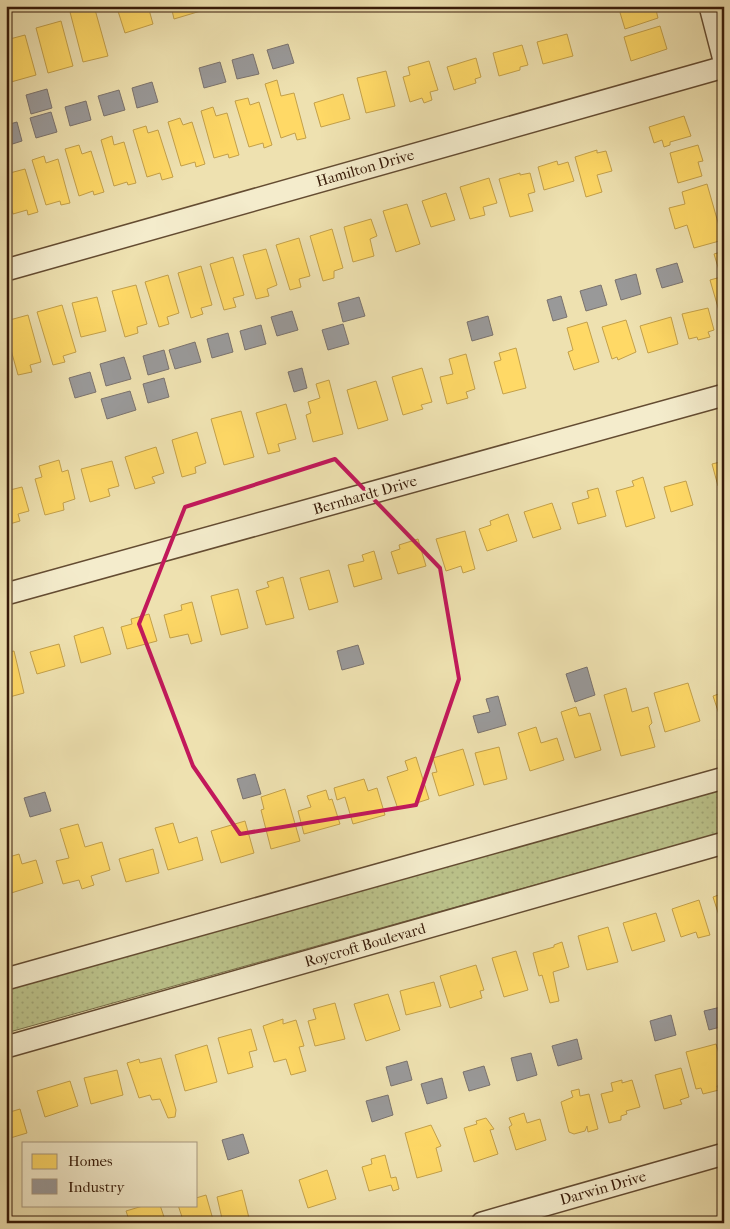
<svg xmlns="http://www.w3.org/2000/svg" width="730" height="1229" font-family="'IM FELL French Canon',serif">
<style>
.grass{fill:url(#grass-dots);stroke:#786e49}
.homes{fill:#ffd966;stroke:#c3a04a}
.industry{fill:#999;stroke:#7b736e}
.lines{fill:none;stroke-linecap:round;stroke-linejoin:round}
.street-casing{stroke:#644c32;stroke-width:24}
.street{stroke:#f4eccc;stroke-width:21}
.marked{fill:none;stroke:#c2185b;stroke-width:4;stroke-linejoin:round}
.labels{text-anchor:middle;stroke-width:5;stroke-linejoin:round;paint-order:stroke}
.street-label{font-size:15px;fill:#361a08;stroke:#f4eccc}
</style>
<defs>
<pattern id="grass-dots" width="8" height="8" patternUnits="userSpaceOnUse" patternTransform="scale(1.25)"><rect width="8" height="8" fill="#bbc28a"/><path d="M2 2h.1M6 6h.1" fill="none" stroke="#a1a676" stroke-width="1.8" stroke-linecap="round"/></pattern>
</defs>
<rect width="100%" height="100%" fill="#eee1b0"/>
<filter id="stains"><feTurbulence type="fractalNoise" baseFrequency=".004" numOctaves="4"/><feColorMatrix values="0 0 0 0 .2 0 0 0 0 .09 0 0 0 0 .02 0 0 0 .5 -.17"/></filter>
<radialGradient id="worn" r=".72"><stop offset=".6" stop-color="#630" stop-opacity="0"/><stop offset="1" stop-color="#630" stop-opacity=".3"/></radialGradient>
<!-- grass -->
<path class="grass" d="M724,786V832L6,1033V990Z"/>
<!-- homes -->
<path class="homes" d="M94,6L108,56L83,62L70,12Z
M123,6H148L153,24L125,33L117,8Z
M171,6H203L204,10L174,19Z
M618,6H655L658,18L625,29Z
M61,21L73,66L48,73L36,28Z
M660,26L667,49L631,61L624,37Z
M567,34L573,56L543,64L537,42Z
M25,35L36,75L11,82L6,66V40Z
M522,45L528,65L520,67V70L499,76L493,53Z
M476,58L481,77L475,79L476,83L454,90L447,67Z
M429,61L438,90L430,92L432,100L424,103L422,98L410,102L403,77L410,75L408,67Z
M386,71L395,106L366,113L357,78Z
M277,80L281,96L294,93L306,138L297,140L295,133L281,138L265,84Z
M343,94L350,119L321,127L314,103Z
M248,98L250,105L259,102L272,145L264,148L263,143L249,147L235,101Z
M213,107L216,116L227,113L239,155L229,158L228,154L214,158L201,111Z
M684,116L691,136L670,142V145L664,147L662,140L654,143L649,127Z
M180,118L183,125L192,122L205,164L196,167L195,162L181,166L168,122Z
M146,126L148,133L158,130L173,177L162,180L160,173L147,177L133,130Z
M112,136L114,145L124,142L136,183L128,185L127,182L114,186L101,140Z
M79,145L82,154L91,151L104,192L94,195L93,191L79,196L65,149Z
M698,145L703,161L698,162L702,176L678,183L670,153Z
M597,150V153L606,151L612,171L597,175L602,192L586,197L575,157Z
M44,156L46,163L58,159L70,203L61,205L60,201L46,205L32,160Z
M557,161L558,165L568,162L574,181L544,190L538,167Z
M25,169L38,212L28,215L27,210L13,214L6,189V174Z
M520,173V175L530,173L535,192L528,194L533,211L510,217L499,179Z
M489,178L497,203L483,207L485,215L470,219L460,187Z
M707,184L723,240L694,248L687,225L675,229L669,208L685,204L682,192Z
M446,193L455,220L431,227L422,201Z
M407,204L420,244L396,252L383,211Z
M371,219L377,236L370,239L374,256L353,262L344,227Z
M332,229L343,268L334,271V278L323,281L310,236Z
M299,238L310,276L299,279L301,287L290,290L276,245Z
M266,249L277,285L267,289L269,296L256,299L243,255Z
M724,251V328L710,280L721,277L714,254Z
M233,257L244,295L233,298L236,307L224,310L210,264Z
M201,266L212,305L201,308L203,314L191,318L178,273Z
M168,275L179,313L167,317L169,324L159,327L145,282Z
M136,285L147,324L137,327L138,333L125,337L112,291Z
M97,297L106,331L81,337L72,303Z
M62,305L76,352L63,356L65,362L53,365L37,312Z
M708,308L714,330L708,332L710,337L698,340L697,337L689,339L682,314Z
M28,315L41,362L30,365L32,372L18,375L6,332V321Z
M671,317L678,344L648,353L640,326Z
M626,320L636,352L618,360L617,357L612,359L602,327Z
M587,322L599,362L574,370L568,352L573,350L567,328Z
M516,348L526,388L503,394L494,362L501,360L499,353Z
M466,354L475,389L466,392L468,398L447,404L440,377L453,374L449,359Z
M422,368L432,402L421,405L423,409L403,415L392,377Z
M329,380L343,434L313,442L306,415L311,413L308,402L320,398L316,384Z
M376,381L388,420L358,429L347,390Z
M286,404L296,439L278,444L280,451L268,454L256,413Z
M241,411L254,457L224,465L211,419Z
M197,432L206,463L195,467L196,473L182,477L172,440Z
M156,447L164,473L152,477L155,483L135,489L125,457Z
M59,460L62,472L68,470L75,499L63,503L64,510L45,515L35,479L42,477L39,466Z
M112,461L119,486L108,489L110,496L90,502L81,469Z
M724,461V484L718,486L712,464Z
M643,477L655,518L626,527L616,491L634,486L632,481Z
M686,481L693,505L671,512L664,487Z
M22,487L29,511L18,514L20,521L6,525V491Z
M598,488L606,516L578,524L572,503L589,498L587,491Z
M552,503L561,529L533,538L524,512Z
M508,514L517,541L487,551L479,529L491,525L490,521Z
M465,531L475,569L463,573L461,566L446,571L436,539Z
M418,539L426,566L398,574L391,552L400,549L399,545Z
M374,551L382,579L354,587L348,565L364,561L362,555Z
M329,570L338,602L309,610L300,578Z
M283,577L294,618L266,625L256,591L269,587L267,582Z
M238,589L248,628L221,635L211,596Z
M192,602L202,641L191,644L188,634L170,638L164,615L182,610L181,605Z
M149,614L157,641L127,649L121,627L132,624L131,619Z
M103,627L111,654L81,663L74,636Z
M59,644L65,666L37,674L30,652Z
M14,651L24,693L6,698V653Z
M688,683L700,721L665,732L654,693Z
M626,688L632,712L648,707L652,723L649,726L655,747L621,756L604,695Z
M724,692V719L721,720L713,696Z
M576,707L579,716L590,713L601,750L575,758L561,712Z
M536,727L541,743L557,738L564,760L530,771L518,733Z
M499,747L507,779L484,785L475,753Z
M463,749L474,785L439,796L432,773L437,772L433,758Z
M416,757L429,799L398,809L387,777L408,770L405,761Z
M364,779L368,791L377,788L385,815L353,824L345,797L337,800L334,788Z
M285,789L300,841L271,849L261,810L264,809L261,797Z
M326,790L329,800L332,799L340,824L304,834L298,811L311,807L307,796Z
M245,821L254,853L221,863L211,831Z
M173,823L179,843L197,837L203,860L168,870L155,828Z
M78,824L85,847L102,842L110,870L91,876L94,885L82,889L79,880L63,884L56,861L69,858L60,829Z
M153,849L159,873L126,882L119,859Z
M19,854L22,864L36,860L43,883L8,894L10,899L6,901V858Z
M724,893V925H722L713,897Z
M699,900L710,935L698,938L696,932L681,937L672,909Z
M656,913L665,941L632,951L623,923Z
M608,927L618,962L587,970L578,936Z
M562,942L569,967L553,972L559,1001L550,1003L542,975L539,976L533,953L554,947V945Z
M516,951L528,990L504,997L492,958Z
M476,965L484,990L480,991L482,998L450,1008L440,976Z
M434,982L441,1006L406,1015L400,991Z
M388,994L400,1030L366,1041L354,1004Z
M335,1003L345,1039L315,1046L308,1021L316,1019L313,1009Z
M283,1019V1024L296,1020L304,1046L299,1047L306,1071L291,1075L286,1059L274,1062L263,1026Z
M251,1029L257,1050L249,1052L253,1067L228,1074L218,1038Z
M716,1044L721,1060L724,1059V1084L717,1086L719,1090L703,1094L701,1088L696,1089L686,1052Z
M207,1045L217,1082L185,1091L175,1055Z
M161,1058L176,1110L175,1117L168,1118L160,1099L152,1100L150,1095L139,1098L127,1063L139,1059L140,1063Z
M681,1068L689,1097L680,1100L682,1104L664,1109L655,1075Z
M117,1070L123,1095L91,1104L84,1078Z
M622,1080V1083L632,1080L640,1107L626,1111L627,1114L621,1116V1120L609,1123L601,1094L613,1091L611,1083Z
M70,1081L78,1106L45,1117L37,1091Z
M579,1089L580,1096L589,1094L598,1129L588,1132L587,1126L585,1131L574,1134L569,1132L561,1102L573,1097L571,1091Z
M9,1109L10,1112L20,1109L27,1133L7,1139L6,1144V1110Z
M524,1113L527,1123L540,1119L546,1140L516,1150L509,1127L512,1125L509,1118Z
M486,1118L494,1129L490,1130L498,1154L474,1162L464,1128L477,1124L476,1121Z
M431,1125L441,1146L436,1148L442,1171L417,1178L405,1133Z
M385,1155L391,1178L396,1177L399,1189L393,1191L391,1185L369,1191L362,1167L372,1164L371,1159Z
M327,1170L336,1199L308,1208L299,1180Z
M242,1190L249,1218L241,1220L242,1223H223L217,1197Z
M206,1195L214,1223H184L178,1205H196V1198Z
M146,1205H160L166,1223H130L126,1211Z"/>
<!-- industry -->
<path class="industry" d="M288,44L294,63L273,69L267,50Z
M253,54L259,74L237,79L232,60Z
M220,62L226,82L204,88L199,68Z
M152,82L158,102L137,108L132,88Z
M47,89L52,108L31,114L26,95Z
M119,90L125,110L104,116L98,96Z
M86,101L91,120L70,126L65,107Z
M51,112L57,132L36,138L30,118Z
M17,122L22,141L6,146V125Z
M677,263L683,282L662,288L656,269Z
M636,274L641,294L621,300L615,280Z
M601,285L607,305L586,311L580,291Z
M561,296L567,317L553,321L547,300Z
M359,297L365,316L343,322L338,303Z
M292,311L298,330L277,336L271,317Z
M488,316L493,335L472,341L467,322Z
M343,324L349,344L328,350L322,330Z
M261,325L266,344L245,350L240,331Z
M228,333L233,352L212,358L207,339Z
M195,342L201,362L175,369L169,350Z
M164,350L169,369L148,375L143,356Z
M124,357L131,379L106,386L100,364Z
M302,368L307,388L294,392L288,372Z
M90,372L96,392L75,398L69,378Z
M164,378L169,397L148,403L143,384Z
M130,391L136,410L107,419L101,399Z
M358,645L364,664L342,670L337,651Z
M587,667L595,695L575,702L566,674Z
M498,696L506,725L478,733L473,716L490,712L486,699Z
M255,774L261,794L243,799L237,779Z
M45,792L51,811L30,817L24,798Z
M721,1007L724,1026L709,1030L704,1011Z
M671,1015L676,1035L655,1041L650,1021Z
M577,1039L582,1059L558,1066L552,1046Z
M531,1053L537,1075L517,1081L511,1058Z
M407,1061L412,1080L391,1086L386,1067Z
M484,1066L490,1085L469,1091L463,1072Z
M442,1078L447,1098L427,1104L421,1084Z
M388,1095L393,1115L372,1122L366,1101Z
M243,1134L249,1153L228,1160L222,1140Z"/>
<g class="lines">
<defs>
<path id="street" d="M710,6L724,60
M6,270L724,67
M6,594L724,395
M6,979L724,778
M6,1047L724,843
M482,1223L724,1154"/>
</defs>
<!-- street casing -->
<use href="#street" class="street-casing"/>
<!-- street -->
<use href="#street" class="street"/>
</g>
<!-- marked area -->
<path class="marked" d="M335,459L440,568L459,679L416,805L240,834L193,766L139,624L185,507Z"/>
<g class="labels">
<!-- street labels -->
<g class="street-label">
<text transform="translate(365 168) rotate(-16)" y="5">Hamilton Drive</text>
<text transform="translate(365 495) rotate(-16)" y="5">Bernhardt Drive</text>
<text transform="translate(365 945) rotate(-16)" y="5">Roycroft Boulevard</text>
<text transform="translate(603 1188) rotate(-16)" y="5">Darwin Drive</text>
</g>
</g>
<!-- margin -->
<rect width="730" height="1229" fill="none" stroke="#eee1b0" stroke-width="25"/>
<rect x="8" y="8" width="715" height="1214" fill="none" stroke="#361a08" stroke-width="2.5"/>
<rect x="12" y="12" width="705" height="1204" fill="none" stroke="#361a08"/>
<!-- legend -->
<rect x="22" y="1142" width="175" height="65" fill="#f4eccc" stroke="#a8987e"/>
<rect x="32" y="1154" width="25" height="15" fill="#ffd966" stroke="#a8987e"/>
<text x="68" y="1166" font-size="15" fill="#361a08">Homes</text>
<rect x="32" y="1179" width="25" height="15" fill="#999999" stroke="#a8987e"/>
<text x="68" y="1192" font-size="15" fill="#361a08">Industry</text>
<rect width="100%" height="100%" filter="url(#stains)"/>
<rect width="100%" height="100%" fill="url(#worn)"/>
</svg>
